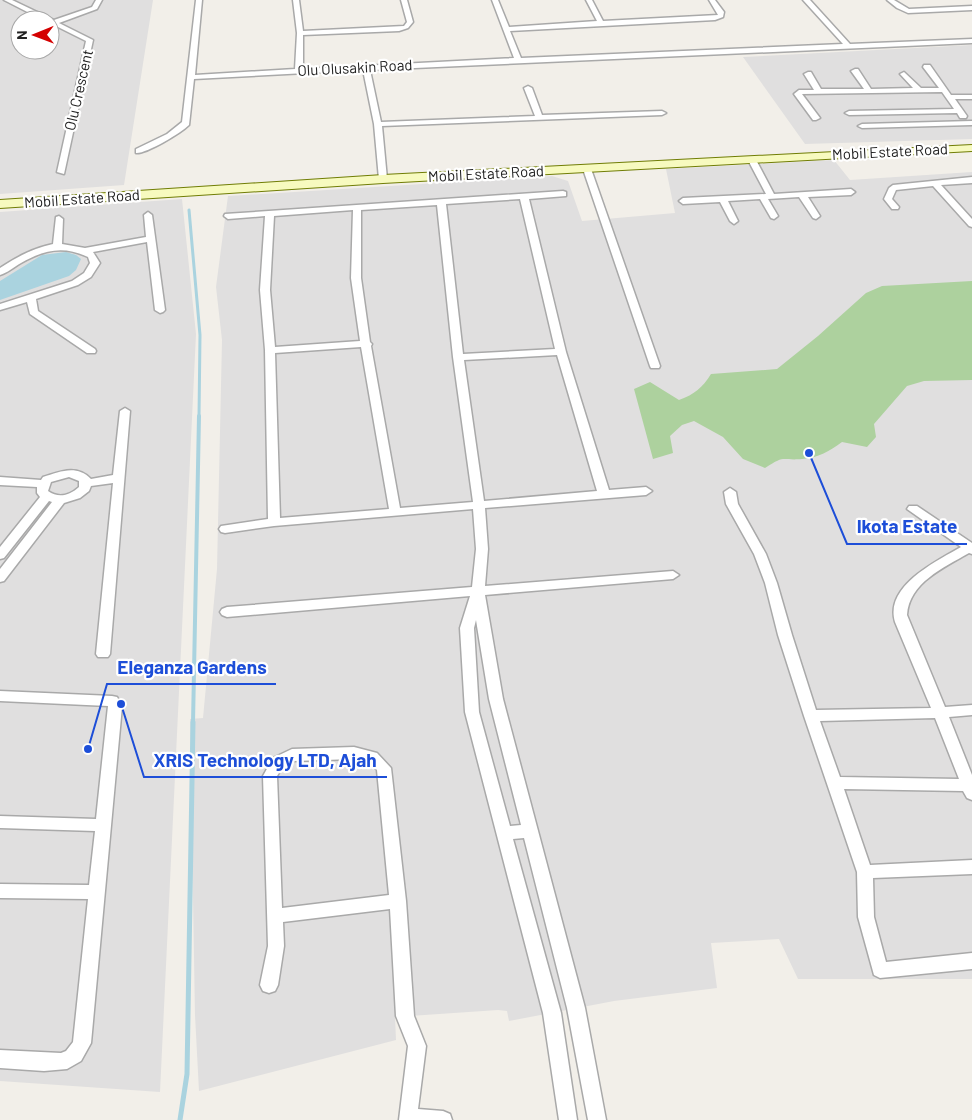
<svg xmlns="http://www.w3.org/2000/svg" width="972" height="1120" font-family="Barlow,sans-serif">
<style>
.residential{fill:#e0dfdf;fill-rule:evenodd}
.forest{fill:#add19e}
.water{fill:#aad3df}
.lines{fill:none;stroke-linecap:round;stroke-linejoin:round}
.stream-far2{stroke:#aad3df;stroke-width:3}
.stream-far1{stroke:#aad3df;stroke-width:4}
.stream{stroke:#aad3df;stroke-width:5}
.street-casing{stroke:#a9a9a9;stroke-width:3}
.secondary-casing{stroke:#707d05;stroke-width:2}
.street{fill:#fff;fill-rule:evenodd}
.secondary{fill:#f7fabf;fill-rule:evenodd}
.labels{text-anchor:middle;stroke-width:4.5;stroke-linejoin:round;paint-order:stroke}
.far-street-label{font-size:15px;fill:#222;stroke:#fff}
.leader{fill:none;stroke:#1d4ed8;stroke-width:2}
.callout-dot{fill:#1d4ed8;stroke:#fff;stroke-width:2}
.callout-label{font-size:19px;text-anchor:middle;font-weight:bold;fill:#1d4ed8;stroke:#fff;stroke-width:4.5;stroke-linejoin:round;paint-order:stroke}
</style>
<rect width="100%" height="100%" fill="#f2efe9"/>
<!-- residential -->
<path class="residential" d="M0,0H153L124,185L0,194ZM20,20H50V50H20Z
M972,45V139L805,144L743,57Z
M834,160L850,180L972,172V979H798L779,939L711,943L717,988L614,1001L509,1021L507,1011L498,1010L395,1017L396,1040L199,1091L195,1015L190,719L203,718L217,569L222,340L216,287L228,196L552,176L568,181L582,221L675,213L666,169Z
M182,199L196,334L160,1092L0,1081V212Z"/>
<!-- forest -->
<path class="forest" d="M972,281V380L924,381L907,386L874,424L876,437L867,447L842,442C830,451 818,458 802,459C781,461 786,454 765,468L743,459L723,437L694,421L682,425L670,436L673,453L653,459L634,389L650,382L679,400C695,394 702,388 711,374L777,369L818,336L866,293L882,286Z"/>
<!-- water -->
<path class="water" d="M66,252L76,255L81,259L76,270L69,276L0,300V281L42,255Z"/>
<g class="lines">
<!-- stream-far2 -->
<path class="stream-far2" d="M189,210L200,335L199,417"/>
<!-- stream-far1 -->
<path class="stream-far1" d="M193,723L199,416"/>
<!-- stream -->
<path class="stream" d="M180,1120L187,1074L193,722"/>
<defs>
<path id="street" d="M4,0H12L54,20L92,7L96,0H102L97,9L59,23L93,40L64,174L57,172L86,41L50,23V20H43Z
M196,0H202L195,75L295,69L297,33L293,0H299L303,31L404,26L407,22L401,0H407L413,22L408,28L399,31L303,35V69L514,58L492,0H498L509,27L597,21L586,0H592L603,21L718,15L709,0H715L724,12L723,17L715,20L510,31L521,58L843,44L803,0H810L850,44L972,39V43L370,70L381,122L535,116L524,88L528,86L532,88L542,115L662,111L666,113L662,115L382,126L387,179L383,182L379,179L374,124L363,70L194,79L189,125C181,133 146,154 136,153V149L167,134L182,122Z
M887,0H894L909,9L972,6V10L908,13L897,8Z
M924,65H930L951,95H972V99H955L967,116L966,118H960L957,113L849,115L845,113L849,111L954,109L942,92L802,94L820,118L816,120H813L794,94L799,90H814L804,74L808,72H811L821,89H864L851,71L855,69H858L871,89L913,88L900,74L904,72L921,88H939L923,67Z
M972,121V125L862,128L858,126L862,124Z
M749,158H755L774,194L851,189L855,192L851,195L808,197L820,216L816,219L813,218L799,197L768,199L778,216L774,219L771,218L760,199L728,201L738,221L734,224L730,221L720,202L683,204L679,201L683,198L766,194L748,160Z
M584,167L591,169L660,366L659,368H651L650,366L583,169Z
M972,177V183L941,185L972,219V227L969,226L933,186L896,190L892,199L899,207L898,209H892L884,199L889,188L893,185Z
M563,191L566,192V196L529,199L566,352L609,490L646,487L652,491L646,495L485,508L488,549L485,586L673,571L679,575L673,579L485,595L503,699L585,1008L606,1120H588L567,1008L524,838L513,839L561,1013L577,1120H559L543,1013L465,712L460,628L470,596L227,617L222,615L220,612L222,609L227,607L472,587L476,549L473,509L274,526L225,533L221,532L219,529L221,526L268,519L265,350L260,290L265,216L228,219L224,216L225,214ZM520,199L555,349L463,354L446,204ZM437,205L453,357L473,502L400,508L371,346L372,344L370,342L361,278V210ZM353,210L351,278L360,341L275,347L270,290L274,216ZM361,347L389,509L280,518L275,353ZM557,355L597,491L484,501L464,360ZM476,620L489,699L521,825L510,826L479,712L474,628Z
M148,212L152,215L165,310L163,312L160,313L155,310L147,242L93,252L100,263L91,277L78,285L36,299L38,311L95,349L96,351L95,353H87L30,314L27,302L0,310V304L72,281L84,273L90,263L88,257C63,245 44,250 21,263C14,267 7,273 0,275V268C17,257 33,248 53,244L56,217L59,216L63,219L62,244L85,248L146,237L144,215Z
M125,408L130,411L110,654L108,657H98L96,654L113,483L91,486L89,491L80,498L64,503L4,581L0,582V569L52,502L49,501L4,558L0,559V547L40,497L37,493V487L0,485V477L41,480L43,477C60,472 76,464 91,479L113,475L120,411ZM69,477L79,481V487C70,495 59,499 48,491L51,482Z
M730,488L736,492L738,504L766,554L777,583L792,635L816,710L931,708L895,622C884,586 937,561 961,547L907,509L909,506H917L972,543V554L969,553C943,568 909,583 907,615L945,707L972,705V715L949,717L972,775V800L967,798L963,791L844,789L870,865L972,860V874L873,878L874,917L886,962L972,953V969L880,978L874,975L858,917L857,872L804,716L778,635L765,583L754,554L726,504L724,492ZM935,718L959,779L840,777L820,721Z
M0,691L112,696L117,697L122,706L91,1043L81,1061L67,1069L44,1071L0,1068V1050L61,1053L66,1051L73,1042L88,899L0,898V884L89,885L95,831L0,828V816L96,819L108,706L0,701Z
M354,747L377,753L391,768L406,901L414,1016L426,1046L418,1109L443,1111L450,1114L452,1120H399L408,1046L396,1016L390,909L283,922L284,946L278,985L275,991L269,993L263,991L260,985L268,946L263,776L273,758L292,749ZM354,759L368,762L377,770L389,895L282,908L277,776L283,766L294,761Z"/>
<path id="secondary" d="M972,145V151L383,183L0,208V200L383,175Z"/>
</defs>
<!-- street casing -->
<use href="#street" class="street-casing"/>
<!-- secondary casing -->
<use href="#secondary" class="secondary-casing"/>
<!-- street -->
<use href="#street" class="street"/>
<!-- secondary -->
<use href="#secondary" class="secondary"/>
</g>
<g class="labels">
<!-- far-street labels -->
<g class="far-street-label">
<text transform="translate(355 68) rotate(-3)" y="5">Olu Olusakin Road</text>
<text transform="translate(79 90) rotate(-77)" y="5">Olu Crescent</text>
<text transform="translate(890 152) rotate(-3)" y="5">Mobil Estate Road</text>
<text transform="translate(486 174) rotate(-3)" y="5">Mobil Estate Road</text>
<text transform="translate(82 199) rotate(-4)" y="5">Mobil Estate Road</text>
</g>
</g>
<!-- callouts -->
<path class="leader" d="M809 453L847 544H967M88 749L107 684H276M121 704L144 777H387"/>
<g class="callout-dot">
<circle cx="809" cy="453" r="5"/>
<circle cx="88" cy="749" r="5"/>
<circle cx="121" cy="704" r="5"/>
</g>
<g class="callout-label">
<text x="907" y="533">Ikota Estate</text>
<text x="192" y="674">Eleganza Gardens</text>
<text x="265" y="767">XRIS Technology LTD, Ajah</text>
</g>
<!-- north arrow -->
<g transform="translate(35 35) rotate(269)"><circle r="24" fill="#ffffff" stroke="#a7a7a7"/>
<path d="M0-4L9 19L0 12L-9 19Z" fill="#d40000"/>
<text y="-8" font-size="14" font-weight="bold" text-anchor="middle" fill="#222222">N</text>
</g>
</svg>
